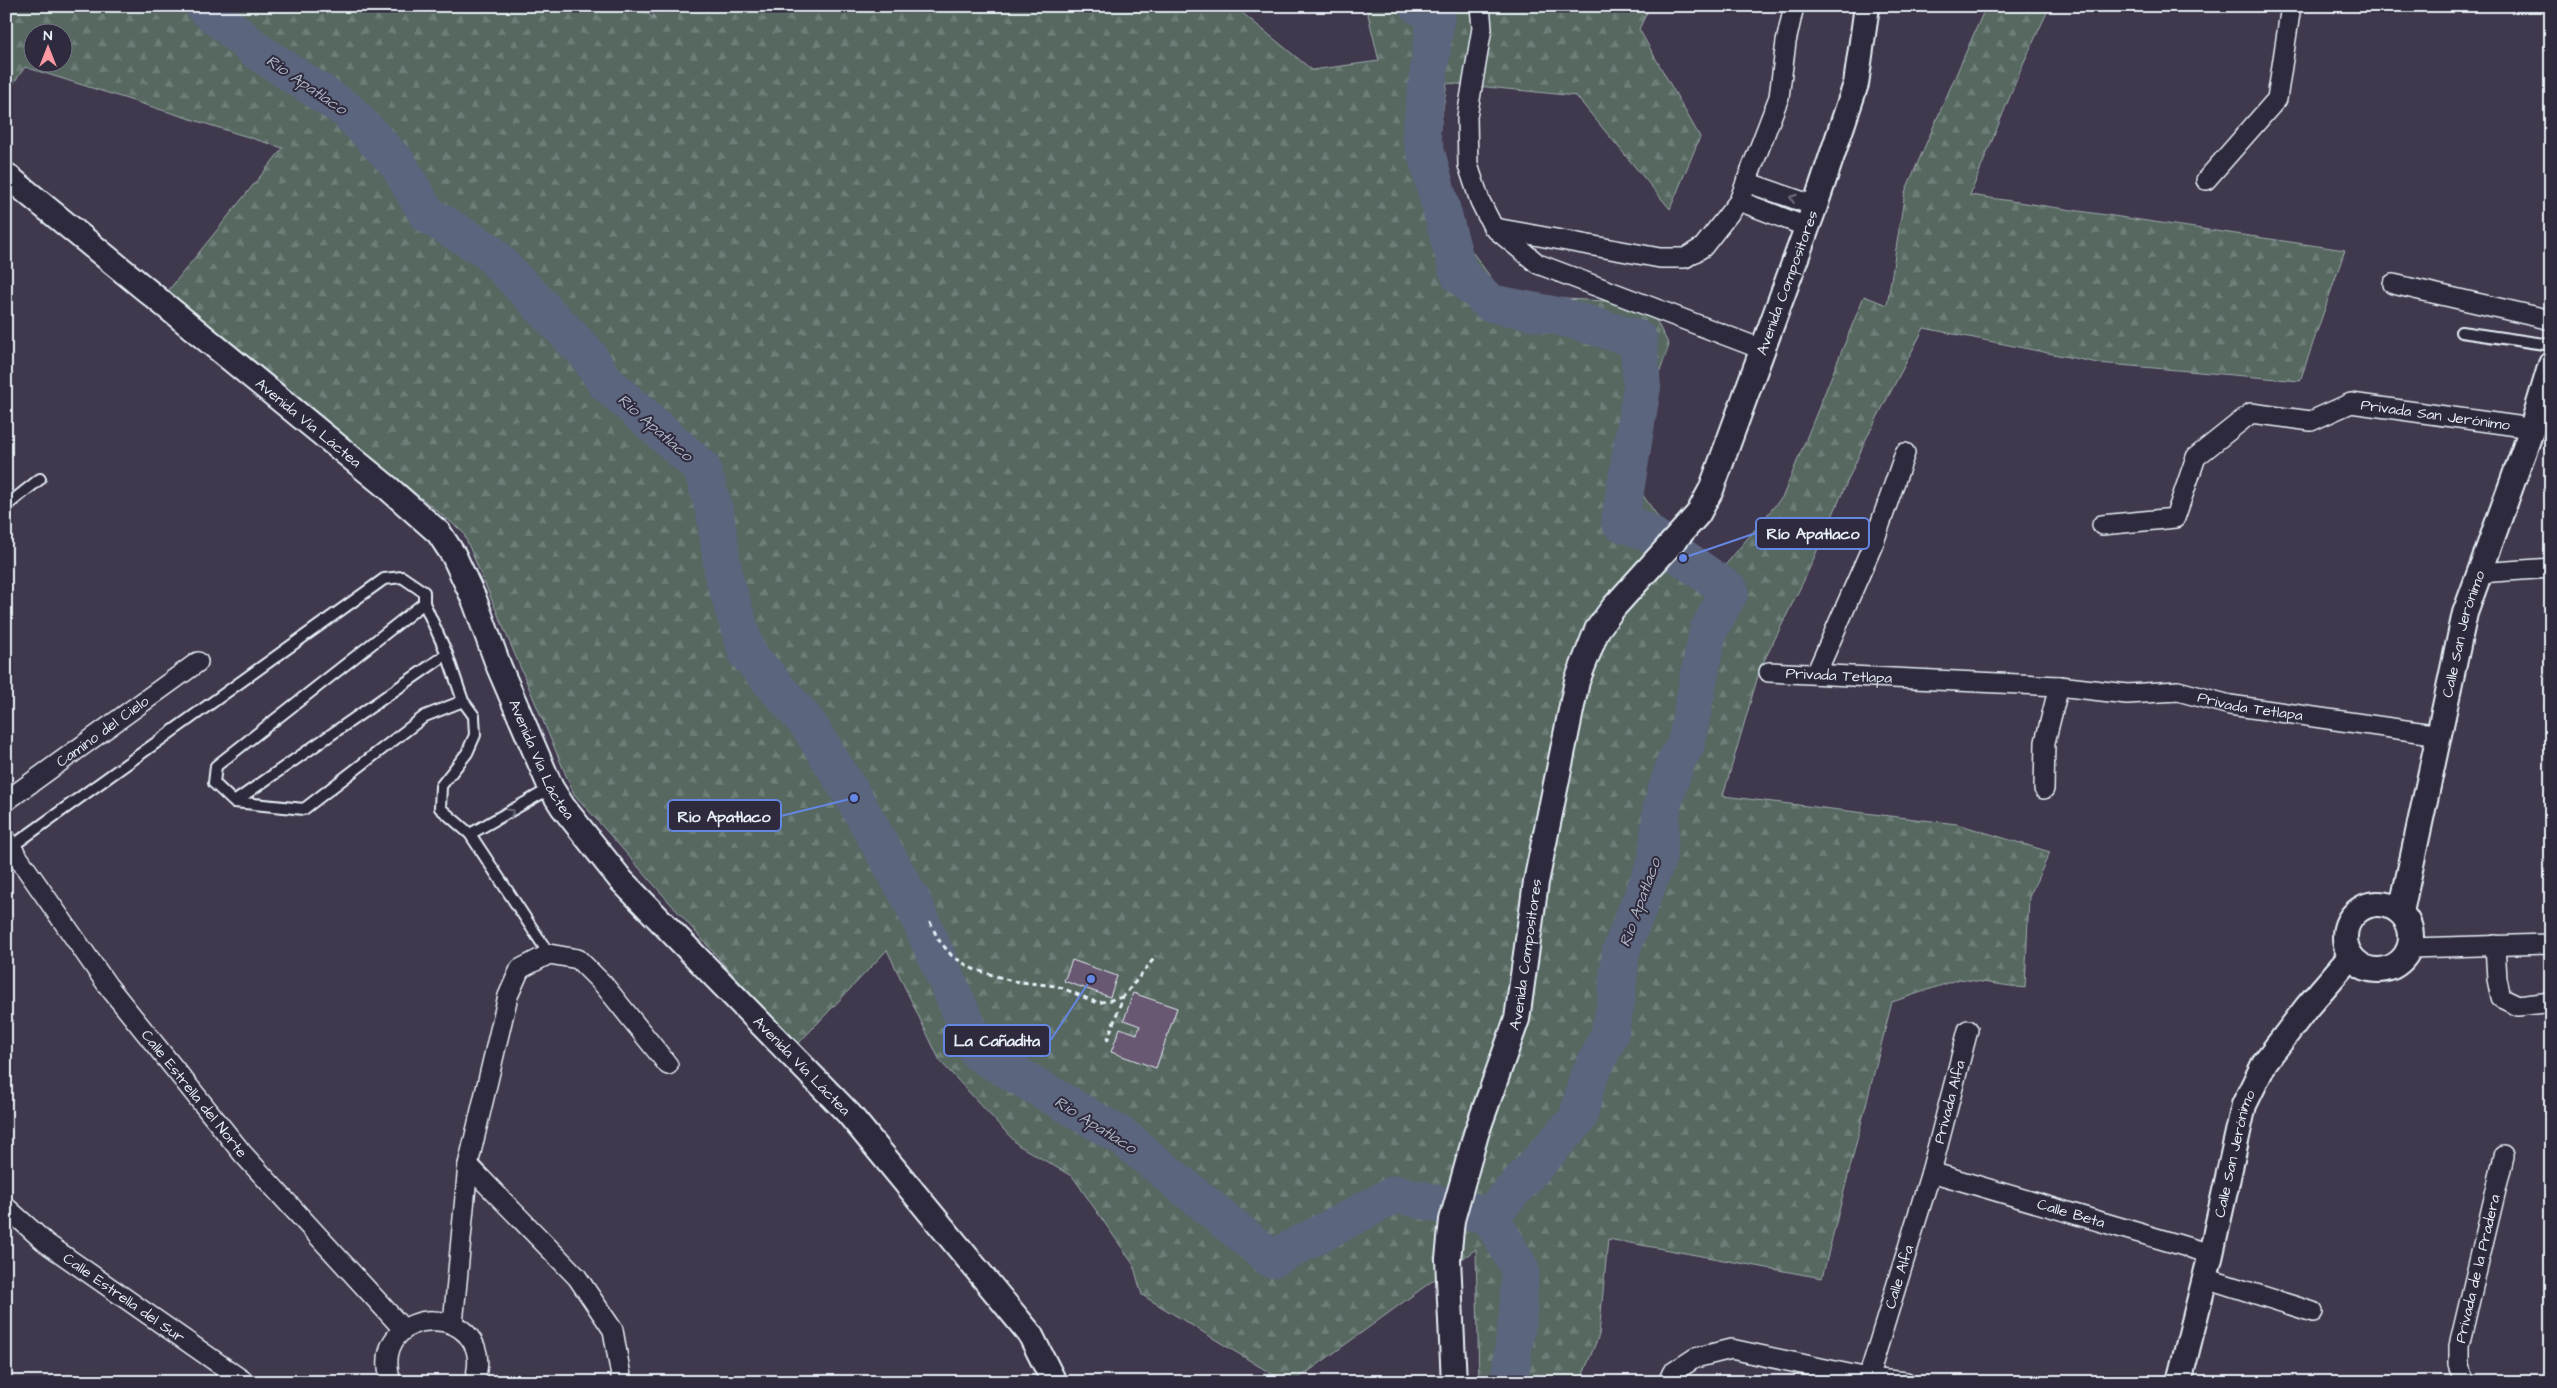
<svg xmlns="http://www.w3.org/2000/svg" width="2557" height="1388" font-family="'Architects Daughter',sans-serif">
<style>
.forest{fill:url(#forest-firs);stroke:#9facac;fill-rule:evenodd}
.lines{fill:none;stroke-linecap:round;stroke-linejoin:round}
.river{stroke:#5b657e;stroke-width:38}
.building{fill:#695872;stroke:#e8f1f8}
.service-casing{stroke:#e8f1f8;stroke-width:14}
.minor-casing{stroke:#e8f1f8;stroke-width:22}
.tertiary-casing{stroke:#e8f1f8;stroke-width:28}
.path{stroke:#e8f1f8;stroke-width:3;stroke-dasharray:5 4;stroke-linecap:butt}
.service{stroke:#2f2a3d;stroke-width:10}
.minor{stroke:#2f2a3d;stroke-width:19}
.tertiary{stroke:#2f2a3d;stroke-width:24}
.oneway{stroke:#70707e}
.labels{text-anchor:middle;stroke-width:4;stroke-linejoin:round;paint-order:stroke}
.street-label{font-size:15px;fill:#e8f1f8;stroke:#2f2a3d}
.water-label{font-size:16px;font-style:italic;fill:#b0b9c7;stroke:#2f2a3d}
.leader{fill:none;stroke:#6487e3;stroke-width:2}
.callout-dot{fill:#6487e3;stroke:#2f2a3d;stroke-width:2}
.callout{fill:#2f2a3d;stroke:#6487e3;stroke-width:2}
.callout-label{font-size:16px;text-anchor:middle;font-weight:bold;fill:#e8f1f8}
</style>
<defs>
<pattern id="forest-firs" width="22" height="20" patternUnits="userSpaceOnUse" patternTransform="scale(1.25)"><rect width="22" height="20" fill="#566860"/><path d="M5 1l3.5 6h-7zM16 11l3.5 6h-7z" fill="#6e7e78"/></pattern>
</defs>
<rect width="100%" height="100%" fill="#40384d"/>
<filter id="ink" filterUnits="userSpaceOnUse"><feTurbulence type="fractalNoise" baseFrequency=".02" numOctaves="2"/><feDisplacementMap in="SourceGraphic" scale="10" xChannelSelector="R" yChannelSelector="G"/><feConvolveMatrix kernelMatrix="1 2 1 2 8 2 1 2 1" color-interpolation-filters="sRGB"/></filter>
<g filter="url(#ink)">
<!-- forest -->
<path class="forest" d="M6,6H637L655,19L648,6H1234L1312,70L1379,61L1366,6H1650L1639,29L1700,137L1670,209L1576,96L1447,83L1430,193L1504,296L1647,303L1669,345L1626,471L1707,587L1783,496L1864,296L1887,305L1905,192L1986,6H2050L2023,64L1970,195L2345,250L2300,381L2098,363L1924,328L1866,439L1806,576L1760,669L1723,796L1957,824L2050,852L2029,897L2025,988L1960,979L1892,1002L1822,1278L1608,1239L1599,1335L1580,1382H1479L1476,1249L1294,1382H1285L1142,1295L1133,1264L1073,1177L1018,1145L940,1061L887,950L796,1046L574,794L463,532L168,291L283,148L25,67L6,94ZM32,32H62V62H32Z"/>
<g class="lines">
<!-- river -->
<path class="river" d="M204,6L257,51L347,110L398,164L427,214L488,251L588,355L605,382L702,468L715,513L724,577L747,653L808,724L854,798L912,901L979,1053L1123,1137L1272,1259L1396,1194L1490,1216L1520,1269L1518,1314L1509,1382
M1418,6L1436,14L1421,134L1459,274L1490,303L1562,317L1638,339L1642,387L1620,522L1645,531L1730,591L1708,631L1686,744L1676,761L1662,806L1657,860L1621,950L1616,1001L1609,1036L1587,1081L1578,1118L1490,1216"/>
</g>
<!-- building -->
<path class="building" d="M1072,960L1117,976L1110,997L1064,981Z
M1133,993L1177,1008L1156,1068L1111,1052L1120,1028L1137,1034L1140,1026L1124,1020Z"/>
<g class="lines">
<defs>
<path id="service" d="M2461,332L2551,345
M6,506L40,479
M424,603L216,766L214,783L234,802L304,809L425,716L463,701
M234,802L447,654
M470,834L551,788
M11,847L384,579L402,577L424,592V603L447,654L463,701L474,716L475,735L467,753L441,786L440,808L470,834L549,954"/>
<g id="minor">
<path d="M1480,6L1482,28L1467,117L1468,165L1480,201L1493,227L1538,264L1764,350"/>
<path d="M2206,180L2277,99L2291,6"/>
<path d="M1746,182L1815,206"/>
<path d="M1739,201L1807,227"/>
<path d="M1495,228L1660,258H1685L1703,247L1739,201L1779,97L1786,42L1794,6"/>
<path d="M2393,284L2551,320"/>
<path id="s1" d="M2102,525L2175,518L2196,457L2251,413L2311,421L2351,403L2517,426L2531,431"/>
<path d="M2479,573L2551,568"/>
<path id="s2" d="M1769,672L2059,686L2127,694L2178,691L2230,705L2440,735"/>
<path d="M1816,674L1874,542L1905,453"/>
<path d="M2044,789L2045,742L2059,686"/>
<path id="s3" d="M6,801L198,662"/>
<path id="s4" d="M6,840L108,986L243,1154L404,1330"/>
<path d="M2495,945L2497,979L2501,998L2518,1006L2551,1002"/>
<path d="M2410,948L2551,944"/>
<path d="M468,1165L577,1277L613,1330L622,1382"/>
<path id="s5" d="M1931,1172L2211,1254"/>
<path id="s6" d="M6,1207L46,1243L245,1382"/>
<path d="M2205,1278L2313,1312"/>
<path d="M453,1324L468,1165L508,996L520,969L549,954L578,959L604,985L668,1065"/>
<path d="M391,1382C366,1299 501,1302 474,1382"/>
<path d="M1668,1382L1672,1373L1695,1358L1731,1349L1868,1378L1906,1382"/>
<path id="s7" d="M1867,1382L1931,1172L1968,1030"/>
<path id="s8" d="M2463,1382L2459,1364V1346L2504,1156"/>
</g>
<g id="tertiary">
<path id="s9" d="M6,175L387,487L439,533L454,556L474,599L499,667L551,788L563,807L621,880L849,1114L1030,1334L1054,1382"/>
<circle cx="2378" cy="937" r="33"/>
<path id="s10" d="M2401,912L2465,613L2531,431L2551,364"/>
<path id="s11" d="M1454,1382L1448,1259L1452,1220L1476,1134L1517,1019L1536,882L1577,681L1597,630L1614,607L1698,514L1711,490L1815,206L1856,84L1867,6"/>
<path id="s12" d="M2179,1382L2211,1254L2244,1105L2265,1062L2307,1007L2351,956"/>
</g>
</defs>
<!-- service casing -->
<use href="#service" class="service-casing"/>
<!-- minor casing -->
<use href="#minor" class="minor-casing"/>
<!-- tertiary casing -->
<use href="#tertiary" class="tertiary-casing"/>
<!-- path -->
<path class="path" d="M930,922L938,939L952,956L973,969L1012,981L1057,986L1098,1003L1123,997
M1107,1041L1123,997L1156,956"/>
<!-- service -->
<use href="#service" class="service"/>
<!-- minor -->
<use href="#minor" class="minor"/>
<!-- tertiary -->
<use href="#tertiary" class="tertiary"/>
</g>
<!-- one-way arrows -->
<defs><path id="oneway-chevron" d="M-2-3.5L2.5 0L-2 3.5" fill="none" stroke-width="1.6" stroke-linecap="round" stroke-linejoin="round" transform="scale(1.25)"/></defs>
<g class="oneway">
<use href="#oneway-chevron" transform="translate(1793 198) rotate(-160)"/>
<use href="#oneway-chevron" transform="translate(511 812) rotate(-30)"/>
</g>
</g>
<g class="labels">
<!-- street labels -->
<g class="street-label">
<text dy="5" stroke="none"><textPath href="#s11" startOffset="1174">Avenida Compositores</textPath></text>
<text dy="5" stroke="none"><textPath href="#s1" startOffset="398">Privada San Jerónimo</textPath></text>
<text dy="5" stroke="none"><textPath href="#s9" startOffset="391">Avenida Vía Láctea</textPath></text>
<text dy="5" stroke="none"><textPath href="#s10" startOffset="285">Calle San Jerónimo</textPath></text>
<text dy="5" stroke="none"><textPath href="#s2" startOffset="70">Privada Tetlapa</textPath></text>
<text dy="5" stroke="none"><textPath href="#s2" startOffset="484">Privada Tetlapa</textPath></text>
<text dy="5" stroke="none"><textPath href="#s3" startOffset="119">Camino del Cielo</textPath></text>
<text dy="5" stroke="none"><textPath href="#s9" startOffset="811">Avenida Vía Láctea</textPath></text>
<text dy="5" stroke="none"><textPath href="#s11" startOffset="439">Avenida Compositores</textPath></text>
<text dy="5" stroke="none"><textPath href="#s9" startOffset="1216">Avenida Vía Láctea</textPath></text>
<text dy="5" stroke="none"><textPath href="#s4" startOffset="316">Calle Estrella del Norte</textPath></text>
<text dy="5" stroke="none"><textPath href="#s7" startOffset="292">Privada Alfa</textPath></text>
<text dy="5" stroke="none"><textPath href="#s12" startOffset="235">Calle San Jerónimo</textPath></text>
<text dy="5" stroke="none"><textPath href="#s5" startOffset="146">Calle Beta</textPath></text>
<text dy="5" stroke="none"><textPath href="#s8" startOffset="116">Privada de la Pradera</textPath></text>
<text dy="5" stroke="none"><textPath href="#s7" startOffset="110">Calle Alfa</textPath></text>
<text dy="5" stroke="none"><textPath href="#s6" startOffset="149">Calle Estrella del Sur</textPath></text>
</g>
<!-- water labels -->
<g class="water-label">
<text transform="translate(307 84) rotate(34)" y="6">Rio Apatlaco</text>
<text transform="translate(656 427) rotate(41)" y="6">Rio Apatlaco</text>
<text transform="translate(1639 902) rotate(-70)" y="6">Rio Apatlaco</text>
<text transform="translate(1096 1124) rotate(32)" y="6">Rio Apatlaco</text>
</g>
</g>
<!-- callouts -->
<path class="leader" d="M1683 558L1756 533M854 798L781 816M1091 979L1050 1041"/>
<g class="callout-dot">
<circle cx="1683" cy="558" r="5"/>
<circle cx="854" cy="798" r="5"/>
<circle cx="1091" cy="979" r="5"/>
</g>
<g class="callout">
<rect x="1756" y="518" width="113" height="31" rx="5"/>
<rect x="668" y="800" width="113" height="31" rx="5"/>
<rect x="944" y="1025" width="106" height="31" rx="5"/>
</g>
<g class="callout-label">
<text x="1813" y="539">Río Apatlaco</text>
<text x="724" y="822">Rio Apatlaco</text>
<text x="997" y="1046">La Cañadita</text>
</g>
<!-- margin -->
<rect width="2557" height="1388" fill="none" stroke="#2f2a3d" stroke-width="25"/>
<rect x="12" y="12" width="2532" height="1363" fill="none" stroke="#e8f1f8" stroke-width="2" filter="url(#ink)"/>
<!-- north arrow -->
<g transform="translate(48 48)"><circle r="24" fill="#2f2a3d" stroke="#797a88"/>
<path d="M0-4L9 19L0 12L-9 19Z" fill="#ff9aa2"/>
<text y="-8" font-size="14" font-weight="bold" text-anchor="middle" fill="#e8f1f8">N</text>
</g>
</svg>
